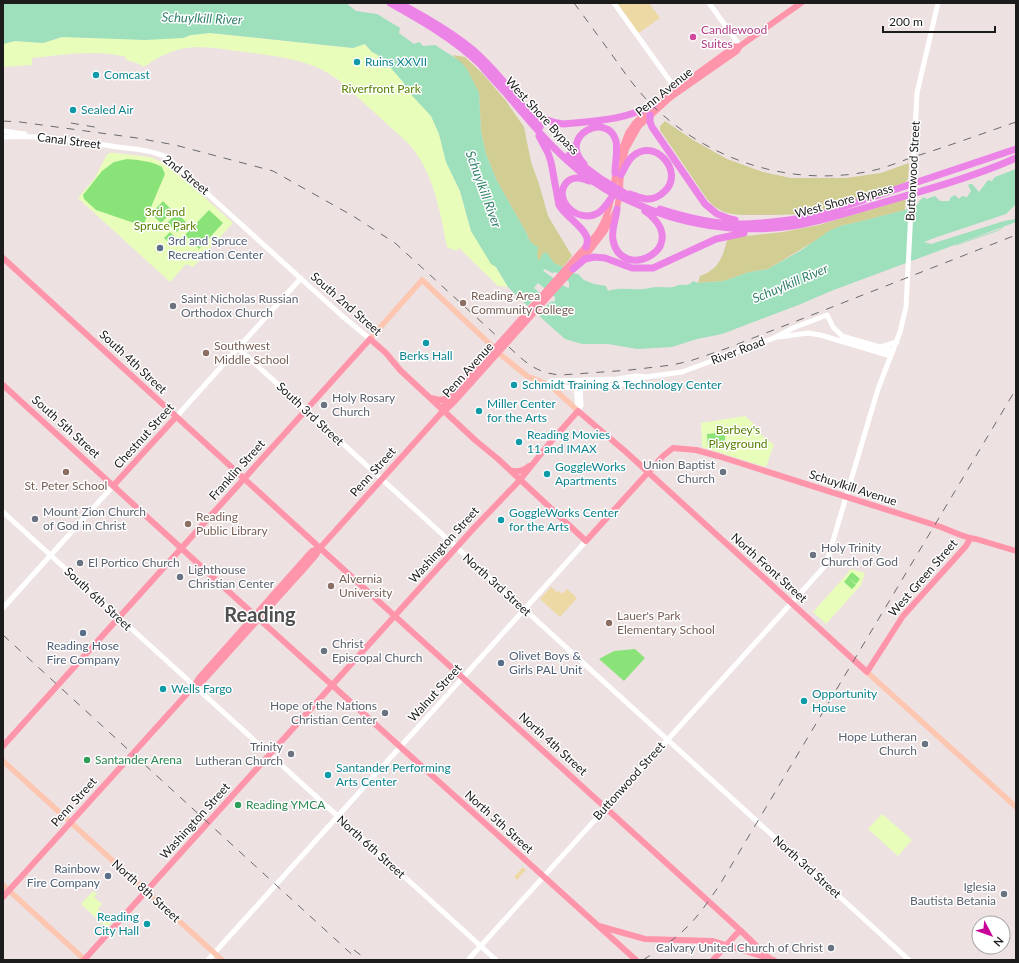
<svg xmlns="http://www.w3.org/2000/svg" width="1019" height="963" font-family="Lato,sans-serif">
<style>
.grass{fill:#edd9a3}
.forest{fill:#d1cd93}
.park{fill:#e8fdba}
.pitch{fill:#8ae379}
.water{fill:#9edfbc;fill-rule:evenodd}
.pier{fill:#eee1e2}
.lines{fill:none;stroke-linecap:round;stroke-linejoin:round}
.stream{stroke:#9edfbc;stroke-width:1}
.tertiary{stroke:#fff;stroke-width:5}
.secondary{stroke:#fdc6b0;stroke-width:5.5}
.primary{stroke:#ff95ab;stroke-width:6}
.motorway{stroke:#ec83e7;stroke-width:7}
.rail{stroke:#6a6a6a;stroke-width:1;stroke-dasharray:8 8;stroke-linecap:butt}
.hotel-dot{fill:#d1479c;stroke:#fff;stroke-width:1.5}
.culture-dot{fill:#0f9aa8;stroke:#fff;stroke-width:1.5}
.service-dot{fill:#5c6f8a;stroke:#fff;stroke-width:1.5}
.education-dot{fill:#8d6e63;stroke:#fff;stroke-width:1.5}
.worship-dot{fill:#6b7280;stroke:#fff;stroke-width:1.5}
.leisure-dot{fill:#2e9e5b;stroke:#fff;stroke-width:1.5}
.labels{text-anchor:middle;stroke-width:3;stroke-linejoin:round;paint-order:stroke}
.hotel-label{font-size:12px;fill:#b23c85;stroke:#fff;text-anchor:start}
.culture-label{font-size:12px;fill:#0d838f;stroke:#fff;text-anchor:start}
.park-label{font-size:12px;fill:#598004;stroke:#fff}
.street-label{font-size:12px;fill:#1c1c1c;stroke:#fff}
.service-label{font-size:12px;fill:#4e5e75;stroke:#fff;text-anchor:start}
.education-label{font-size:12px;fill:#785e54;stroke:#fff;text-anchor:start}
.worship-label{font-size:12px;fill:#5b616d;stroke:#fff;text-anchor:start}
.leisure-label{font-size:12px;fill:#27864d;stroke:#fff;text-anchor:start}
.water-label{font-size:13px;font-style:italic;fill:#34816c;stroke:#fff}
.town-label{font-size:20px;font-weight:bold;fill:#4f4f4f;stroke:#fff}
</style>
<rect width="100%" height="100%" fill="#eee1e2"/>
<!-- grass -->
<path class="grass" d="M617,3H649L660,18L637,34Z
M551,587L557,592L559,591L562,594L567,589L577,598L560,617L540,599Z
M523,867L526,870L517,880L514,877Z"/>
<!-- forest -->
<path class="forest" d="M453,55L465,57L483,74L506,101L524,127L531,162L539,184L548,216L572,256L563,267L554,263L547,253L544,252L539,262C535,252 529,243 527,234L497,181L486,154L481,131L479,93Z
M665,121L693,140L727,159L763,172L791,178H846L881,173L909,163L908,179L906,182C877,193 849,205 818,211C800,215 779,215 760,215C738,215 722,217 707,199L660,130V126Z
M906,199L905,210L858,222L840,226L768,269L749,272L724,281L698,283L700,276C720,269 722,257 728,238L783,232L819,225Z"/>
<!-- park -->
<path class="park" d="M210,33L353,48L364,44L372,52L378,55L381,67L389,65L404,83L405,87L431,116L439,134L446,162L460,191L471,231L496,267L508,287L498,286L459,248L456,251L447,247C440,211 434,173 409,144L341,82C313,59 279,57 245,52C229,50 213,47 196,47C176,48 160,55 144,67L137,63L126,60V57C98,49 62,55 32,58V65L3,67V44L15,41L43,43L62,37L105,38H183L191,35Z
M109,153H114L150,157L168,165L233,223L193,267L186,264L170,282L78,198L95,178L106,156Z
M745,416L753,423L765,439L774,444L766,467L702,447L701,423Z
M850,569L865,573L861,585L826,624L813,612L848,573Z
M882,814L912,840L898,856L868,829Z
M93,891L97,894L94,897L102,904L98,909L112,922L107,928L81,904Z"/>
<!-- pitch -->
<path class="pitch" d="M127,159C139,160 151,161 162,167L165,174L143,226L96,210L84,199L83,195L102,171L114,162Z
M163,201L173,211L161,223L151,214Z
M209,210L223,223L199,249L185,235Z
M177,213L186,222L177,232L167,223Z
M170,232L176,238L171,244L164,238Z
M725,432V447L708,448L707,434Z
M852,572L860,579L856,584L848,577Z
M848,577L856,585L852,589L844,582Z
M635,649L645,658L624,681L599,659L614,651Z"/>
<!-- water -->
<path class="water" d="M3,3H301L303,4L310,3H346L356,11L377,14L400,28L399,33L414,44L419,42L423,46L435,45L460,61L467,69L479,93L481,131L486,154L497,181L527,234C529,241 531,243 538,247L537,255L539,261L544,252L547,253L554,263L563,267L567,272L578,274L584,280L594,284L606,286L608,291C619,287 631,290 642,289C647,289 652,287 658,287C663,287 668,288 673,287C675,287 677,285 679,285C685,284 688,287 693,281L698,283L724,281L749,272L768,269L800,251L829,231L840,226L858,222L905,210L918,204L920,200L924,197L926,199L935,196L940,201H949L951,197L955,195L959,199L962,196L967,197L971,191L968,185L970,184H972L979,192L988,180L992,181L995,177L1016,169V204L1006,214L937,237L924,242L931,244L1004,221L1016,219V222L831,291L801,304L722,334L697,339L672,347L637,349L608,344H582L565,339L520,299L508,287L496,267L491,264L471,231L460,191L446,162L439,134L431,116L404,87V83L389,66L387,68L381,67L378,55L372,52L365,44L353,48L210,33L191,35L183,38L145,40L62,37L43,43L15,41L3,44ZM545,269L552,273L556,272L569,282V288C563,287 550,275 543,271ZM538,283L555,297V301L551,302L534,288Z"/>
<!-- pier -->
<path class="pier" d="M541,291L552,300L537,317L526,308Z"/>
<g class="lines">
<!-- stream -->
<path class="stream" d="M956,245L999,230L1003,227"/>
<!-- tertiary -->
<path class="tertiary" d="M614,3L675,88
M709,3L740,46
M3,131L25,134
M3,137C41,135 79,141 117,147C134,149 152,150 168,158L341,315L370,339
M779,337L808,333L820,335L891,356
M880,347L897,342
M238,348L909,960
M547,384L551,381L617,379L636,376L646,377L682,372L774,338L793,328L827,315L833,327L842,336L893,351
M576,384L578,410
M552,387C582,388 617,390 645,377
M578,411L581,405L580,385
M176,417L301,278
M3,512L496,960
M3,608L113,486
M208,960L586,541
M468,960L825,566L827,561L878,389L900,332L906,307L917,93L938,3"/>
<!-- secondary -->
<path class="secondary" d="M370,339L422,280L492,346
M501,355L527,376L547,384L552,387L578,411
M867,672L1016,807
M3,761L222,960
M3,885L85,960"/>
<!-- primary -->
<path class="primary" d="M618,159L628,133L635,123L650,108L734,47L740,46
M3,258L320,548L740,930L769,958
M3,385L228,591L636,960
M431,398L440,400L451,398
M443,411L444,405L596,235C611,214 612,194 616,170
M510,470C517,473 523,471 529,466
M113,486L176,417
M194,686L202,682L303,570L316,555L320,548L443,411L448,408L454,402L591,249L604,232L617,209L620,190L621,169L626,149L639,126L671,97L737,51L740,46L801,3
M3,746L370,339L386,353L400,370L475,440L498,459L586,541L663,456L673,448L696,450L718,456L941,527C951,531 967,539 976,539L1016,551
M3,897L194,686L199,678L312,551L320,548
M599,926L645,939L713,941L774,960
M84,960L474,528L520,480L548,445L578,411L626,452L867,672L903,616L966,546L970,539
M713,960L740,930"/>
<!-- motorway -->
<path class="motorway" d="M390,3C422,21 454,39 481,65C488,74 497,83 505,92C535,128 565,165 605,189C613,194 621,197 630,201C680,225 737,234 792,226C821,222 850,212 878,204C924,190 971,178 1016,158
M403,5C427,18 452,32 473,50C498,72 519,101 540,127
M530,109C539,118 551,123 564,124C595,121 627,120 654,104
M650,115V122L652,127L705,204L717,214L730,219L735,220
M539,136L548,153L551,162L559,205C565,216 584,227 587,238C588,241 587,244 586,247
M569,155L601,179L633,198
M584,164C557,135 608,111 616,141C618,151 615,163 615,173
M621,175C625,168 627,161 633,156C654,137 685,171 665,191C660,196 655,199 648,199C642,199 636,196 630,194
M589,181C582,178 575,176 568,181C550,198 578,225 598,213C604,209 608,202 612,197
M617,209C616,220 611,230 613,240C621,284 695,247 645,211
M660,209C685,217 712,224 739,224C765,224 791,220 816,216L1016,149
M573,269L585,259L594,257L605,258L632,268H653L716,239L744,233"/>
<!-- rail -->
<path class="rail" d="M574,3C586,19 598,36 610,52C622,69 634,87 649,102C708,162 797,190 879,169C889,166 900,162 910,158C946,147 981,134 1016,122
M3,121L20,122L137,138L175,145L273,171L353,216L395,243L499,338
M71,123L100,128
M509,347C526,363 536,373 561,375L630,370L672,365L690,361L725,349L1016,235
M3,635L358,960
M354,950L367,960
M643,960C658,950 673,941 686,928C699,916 709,900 719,886L1016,389"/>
</g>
<!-- markers -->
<circle class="hotel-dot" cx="693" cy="37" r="4"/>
<g class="culture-dot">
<circle cx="357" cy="62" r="4"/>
<circle cx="96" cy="75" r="4"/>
<circle cx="73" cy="110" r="4"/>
<circle cx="426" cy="343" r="4"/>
<circle cx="514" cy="385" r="4"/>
<circle cx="479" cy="411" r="4"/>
<circle cx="519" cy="442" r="4"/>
<circle cx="547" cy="474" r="4"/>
<circle cx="501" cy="520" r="4"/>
<circle cx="163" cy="689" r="4"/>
<circle cx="804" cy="701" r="4"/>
<circle cx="328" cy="775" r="4"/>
<circle cx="147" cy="924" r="4"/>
</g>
<g class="service-dot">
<circle cx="160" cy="248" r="4"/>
<circle cx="83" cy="633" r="4"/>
<circle cx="501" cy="663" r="4"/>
<circle cx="108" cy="876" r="4"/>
</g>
<g class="education-dot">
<circle cx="463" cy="303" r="4"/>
<circle cx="206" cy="353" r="4"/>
<circle cx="66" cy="472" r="4"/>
<circle cx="188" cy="524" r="4"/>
<circle cx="331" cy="586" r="4"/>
<circle cx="609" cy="623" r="4"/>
</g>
<g class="worship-dot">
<circle cx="173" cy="306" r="4"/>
<circle cx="324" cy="405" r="4"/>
<circle cx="723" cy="472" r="4"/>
<circle cx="35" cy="519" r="4"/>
<circle cx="813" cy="555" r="4"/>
<circle cx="80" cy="563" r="4"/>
<circle cx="180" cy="577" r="4"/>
<circle cx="324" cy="651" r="4"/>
<circle cx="385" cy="713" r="4"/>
<circle cx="925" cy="744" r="4"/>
<circle cx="291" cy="754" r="4"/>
<circle cx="1004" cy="894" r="4"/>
<circle cx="831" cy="948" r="4"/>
</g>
<g class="leisure-dot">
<circle cx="87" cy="760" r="4"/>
<circle cx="238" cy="805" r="4"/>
</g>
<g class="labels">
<!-- hotel labels -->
<g class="hotel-label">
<text x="701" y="34">Candlewood<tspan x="701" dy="14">Suites</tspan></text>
</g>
<!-- culture labels -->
<g class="culture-label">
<text x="365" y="66">Ruins XXVII</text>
<text x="104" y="79">Comcast</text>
<text x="81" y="114">Sealed Air</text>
<text x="426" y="360" text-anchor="middle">Berks Hall</text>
<text x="522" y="389">Schmidt Training &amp; Technology Center</text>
<text x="487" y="408">Miller Center<tspan x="487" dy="14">for the Arts</tspan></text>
<text x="527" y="439">Reading Movies<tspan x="527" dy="14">11 and IMAX</tspan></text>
<text x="555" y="471">GoggleWorks<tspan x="555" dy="14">Apartments</tspan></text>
<text x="509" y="517">GoggleWorks Center<tspan x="509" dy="14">for the Arts</tspan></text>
<text x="171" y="693">Wells Fargo</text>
<text x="812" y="698">Opportunity<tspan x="812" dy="14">House</tspan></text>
<text x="336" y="772">Santander Performing<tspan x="336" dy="14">Arts Center</tspan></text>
<text x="139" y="921" text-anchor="end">Reading<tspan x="139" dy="14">City Hall</tspan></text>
</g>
<!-- park labels -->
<g class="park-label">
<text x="381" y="93">Riverfront Park</text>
<text x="165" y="216">3rd and<tspan x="165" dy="14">Spruce Park</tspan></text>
<text x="738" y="434">Barbey's<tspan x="738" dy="14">Playground</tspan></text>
</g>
<!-- street labels -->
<g class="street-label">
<text transform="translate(664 92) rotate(-39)" y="4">Penn Avenue</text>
<text transform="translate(542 116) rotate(47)" y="4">West Shore Bypass</text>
<text transform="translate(69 141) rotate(7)" y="4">Canal Street</text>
<text transform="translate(913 171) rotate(-87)" y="4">Buttonwood Street</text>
<text transform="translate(186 175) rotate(39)" y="4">2nd Street</text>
<text transform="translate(844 201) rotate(-15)" y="4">West Shore Bypass</text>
<text transform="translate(346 304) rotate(41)" y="4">South 2nd Street</text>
<text transform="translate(738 351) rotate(-21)" y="4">River Road</text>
<text transform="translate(133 362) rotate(43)" y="4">South 4th Street</text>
<text transform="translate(468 370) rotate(-48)" y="4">Penn Avenue</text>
<text transform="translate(310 414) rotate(43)" y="4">South 3rd Street</text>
<text transform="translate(66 427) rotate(42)" y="4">South 5th Street</text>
<text transform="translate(144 436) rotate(-48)" y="4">Chestnut Street</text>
<text transform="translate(237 470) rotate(-48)" y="4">Franklin Street</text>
<text transform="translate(373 472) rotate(-48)" y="4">Penn Street</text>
<text transform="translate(853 488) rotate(18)" y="4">Schuylkill Avenue</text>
<text transform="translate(444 545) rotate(-48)" y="4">Washington Street</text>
<text transform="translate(769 568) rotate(42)" y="4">North Front Street</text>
<text transform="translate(923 578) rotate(-49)" y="4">West Green Street</text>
<text transform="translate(497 585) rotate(42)" y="4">North 3rd Street</text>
<text transform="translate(98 599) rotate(43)" y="4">South 6th Street</text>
<text transform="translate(435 693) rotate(-48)" y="4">Walnut Street</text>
<text transform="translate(553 744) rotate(42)" y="4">North 4th Street</text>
<text transform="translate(629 781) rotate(-48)" y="4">Buttonwood Street</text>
<text transform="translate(74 802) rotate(-48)" y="4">Penn Street</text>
<text transform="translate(195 821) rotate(-48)" y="4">Washington Street</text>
<text transform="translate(499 822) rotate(42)" y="4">North 5th Street</text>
<text transform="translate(371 847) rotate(42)" y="4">North 6th Street</text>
<text transform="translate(807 867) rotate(42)" y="4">North 3rd Street</text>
<text transform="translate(146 891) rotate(42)" y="4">North 8th Street</text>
</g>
<!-- service labels -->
<g class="service-label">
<text x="168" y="245">3rd and Spruce<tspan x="168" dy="14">Recreation Center</tspan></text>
<text x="83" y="650" text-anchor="middle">Reading Hose<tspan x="83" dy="14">Fire Company</tspan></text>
<text x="509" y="660">Olivet Boys &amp;<tspan x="509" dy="14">Girls PAL Unit</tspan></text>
<text x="100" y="873" text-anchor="end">Rainbow<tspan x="100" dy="14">Fire Company</tspan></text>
</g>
<!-- education labels -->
<g class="education-label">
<text x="471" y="300">Reading Area<tspan x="471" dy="14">Community College</tspan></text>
<text x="214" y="350">Southwest<tspan x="214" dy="14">Middle School</tspan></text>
<text x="66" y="490" text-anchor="middle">St. Peter School</text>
<text x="196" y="521">Reading<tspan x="196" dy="14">Public Library</tspan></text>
<text x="339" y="583">Alvernia<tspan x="339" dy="14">University</tspan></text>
<text x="617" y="620">Lauer's Park<tspan x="617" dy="14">Elementary School</tspan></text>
</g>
<!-- worship labels -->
<g class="worship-label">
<text x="181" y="303">Saint Nicholas Russian<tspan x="181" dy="14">Orthodox Church</tspan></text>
<text x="332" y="402">Holy Rosary<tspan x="332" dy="14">Church</tspan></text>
<text x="715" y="469" text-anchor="end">Union Baptist<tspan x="715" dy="14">Church</tspan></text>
<text x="43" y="516">Mount Zion Church<tspan x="43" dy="14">of God in Christ</tspan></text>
<text x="821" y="552">Holy Trinity<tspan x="821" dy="14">Church of God</tspan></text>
<text x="88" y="567">El Portico Church</text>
<text x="188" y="574">Lighthouse<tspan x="188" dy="14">Christian Center</tspan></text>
<text x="332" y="648">Christ<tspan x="332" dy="14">Episcopal Church</tspan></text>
<text x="377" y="710" text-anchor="end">Hope of the Nations<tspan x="377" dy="14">Christian Center</tspan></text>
<text x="917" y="741" text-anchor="end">Hope Lutheran<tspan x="917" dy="14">Church</tspan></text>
<text x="283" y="751" text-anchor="end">Trinity<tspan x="283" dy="14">Lutheran Church</tspan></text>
<text x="996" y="891" text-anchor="end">Iglesia<tspan x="996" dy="14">Bautista Betania</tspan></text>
<text x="823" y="952" text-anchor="end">Calvary United Church of Christ</text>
</g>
<!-- leisure labels -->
<g class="leisure-label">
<text x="95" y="764">Santander Arena</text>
<text x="246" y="809">Reading YMCA</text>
</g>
<!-- water labels -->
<g class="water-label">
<text transform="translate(202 18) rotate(2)" y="5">Schuylkill River</text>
<text transform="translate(484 189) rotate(70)" y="5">Schuylkill River</text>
<text transform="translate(790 283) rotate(-23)" y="5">Schuylkill River</text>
</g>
<!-- town labels -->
<g class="town-label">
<text x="260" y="622">Reading</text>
</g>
</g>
<!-- border -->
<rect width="1019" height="963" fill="none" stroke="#1c1c1c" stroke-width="8"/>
<!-- north arrow -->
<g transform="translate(991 935) rotate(131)"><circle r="19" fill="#ffffff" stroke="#a4a4a4"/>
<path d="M0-3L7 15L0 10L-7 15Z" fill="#c8009a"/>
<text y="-6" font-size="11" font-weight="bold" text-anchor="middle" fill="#1c1c1c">N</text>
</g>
<!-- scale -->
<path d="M883 26v6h112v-6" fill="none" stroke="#1c1c1c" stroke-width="2"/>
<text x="889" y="26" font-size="12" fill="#1c1c1c" stroke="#ffffff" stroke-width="3" paint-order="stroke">200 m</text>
</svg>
